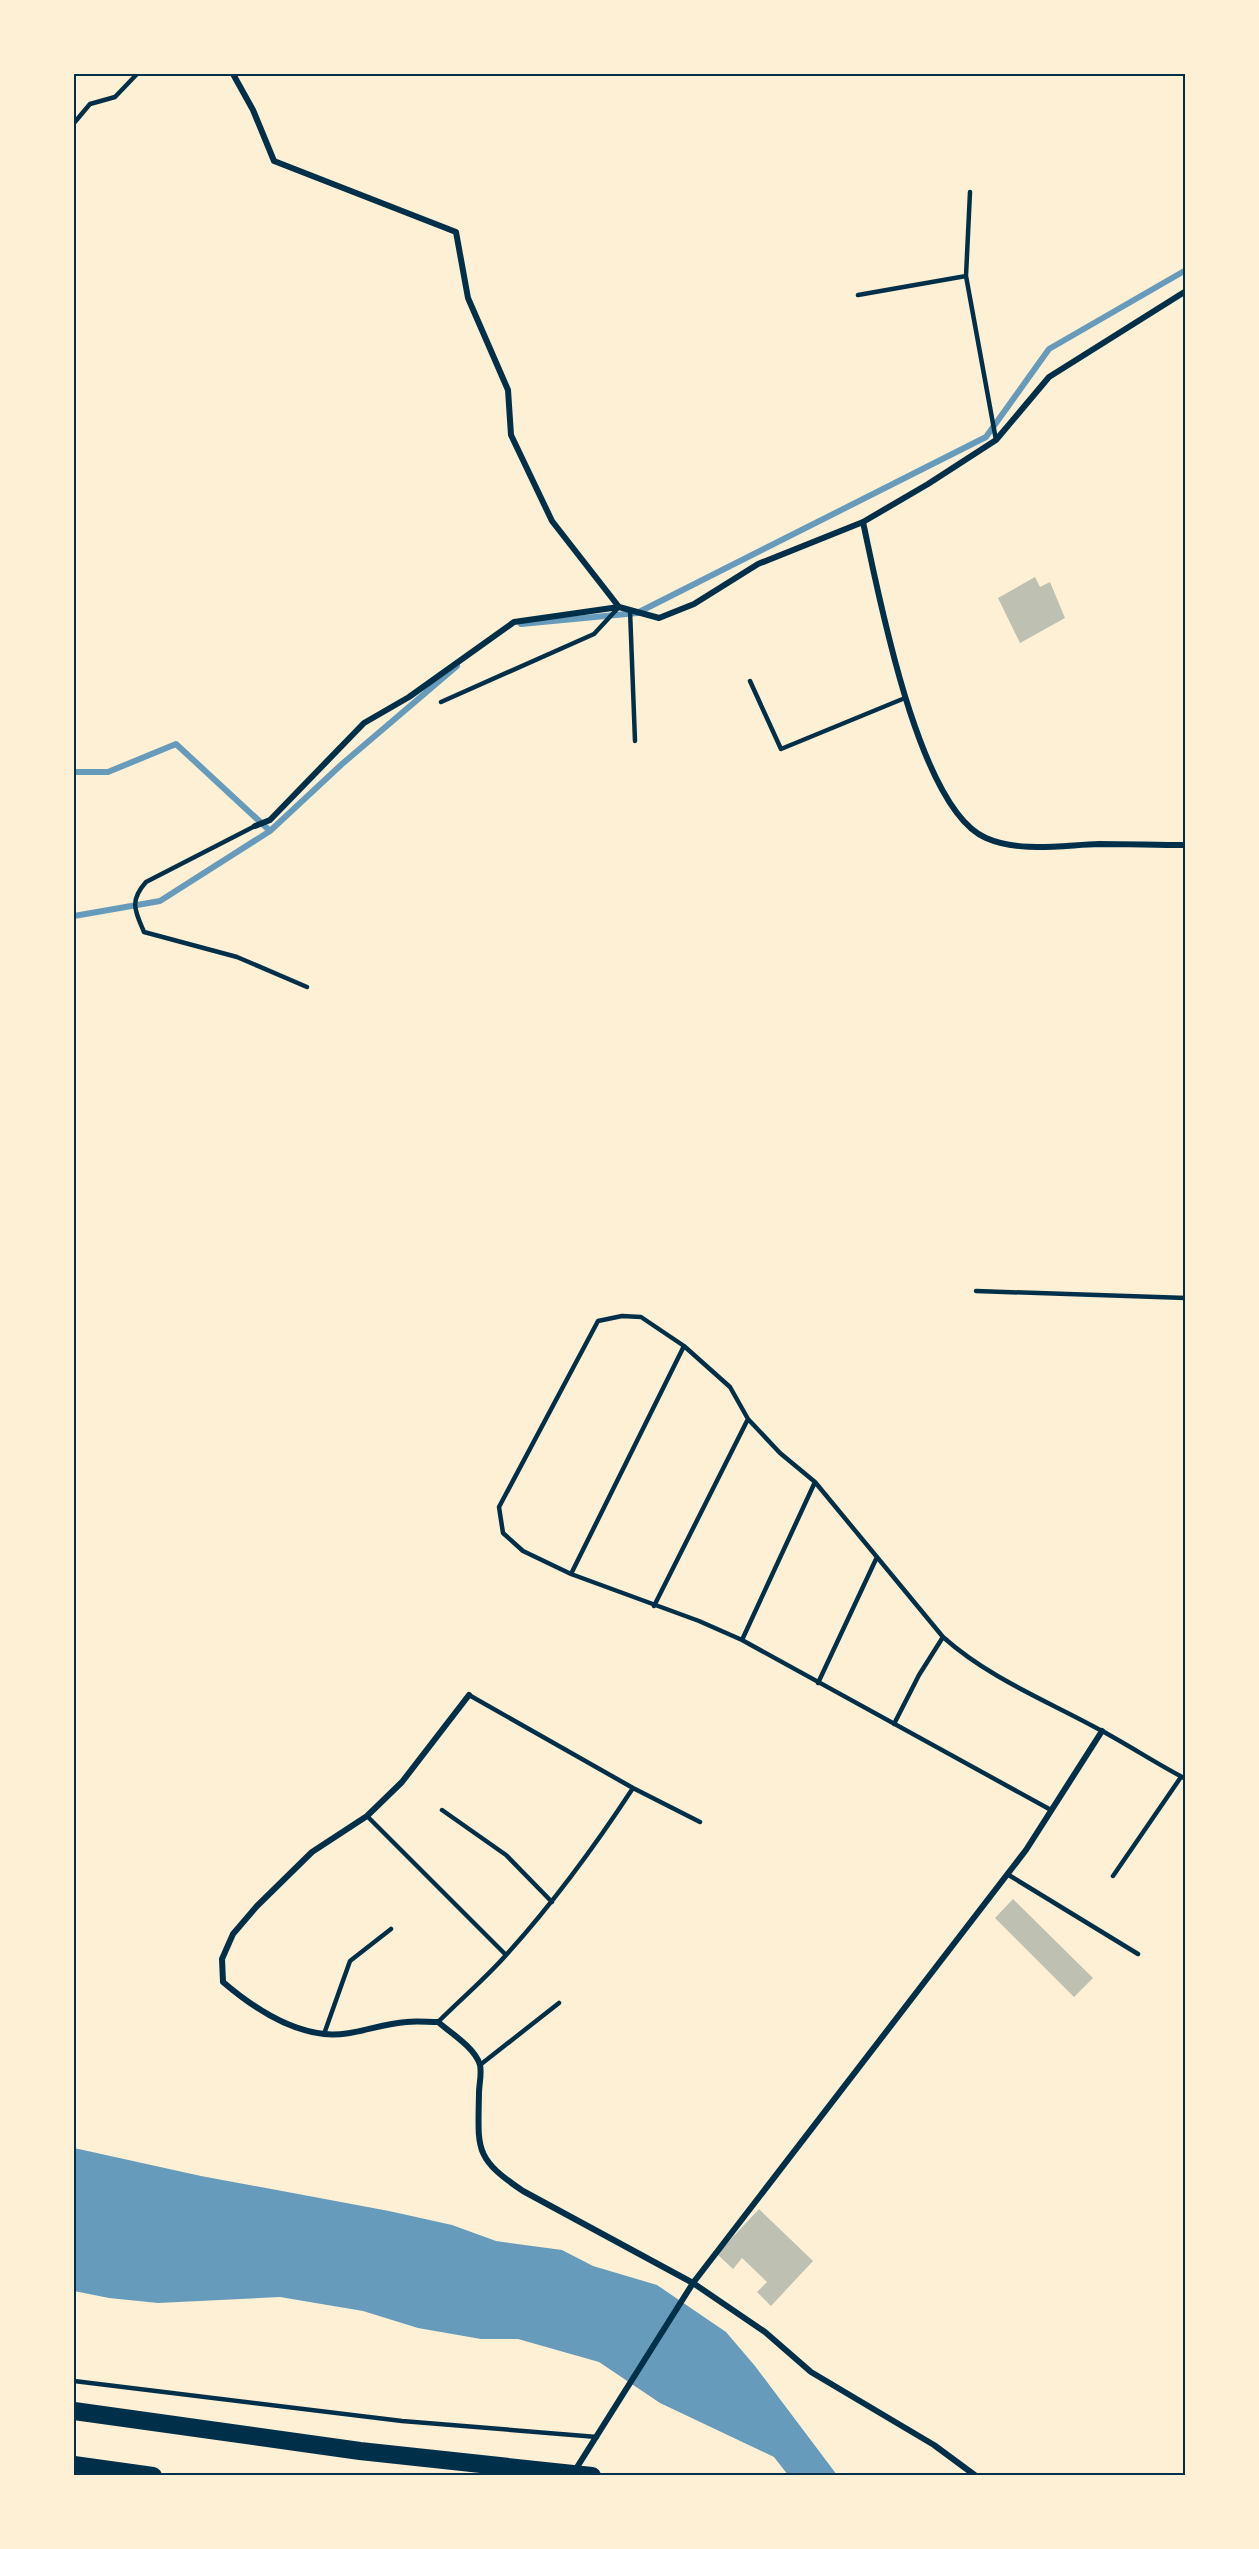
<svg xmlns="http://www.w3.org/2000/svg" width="1259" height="2549" font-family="Commissioner,sans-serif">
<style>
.water{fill:#669bbc}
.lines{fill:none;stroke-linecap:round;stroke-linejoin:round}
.stream{stroke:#669bbc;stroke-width:6}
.building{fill:#bec0b2}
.service{stroke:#003049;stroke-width:4.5}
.minor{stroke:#003049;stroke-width:6}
.motorway{stroke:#003049;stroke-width:18}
.neatline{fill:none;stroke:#003049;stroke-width:2}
</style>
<rect width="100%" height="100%" fill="#fdf0d5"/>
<!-- water -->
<path class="water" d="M74,2148L201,2176L389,2211L452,2225L496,2241L562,2250L593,2266L657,2285L726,2332L755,2366L837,2475H788L774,2457L660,2403L599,2362L518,2339H481L418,2328L363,2311L280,2297L158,2303L109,2298L74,2291Z"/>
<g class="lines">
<!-- stream -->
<path class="stream" d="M521,624L637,613L986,437L1049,349L1186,270
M74,772H108L176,744L270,831
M74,916L160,901L270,831L342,764L457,666"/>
</g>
<!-- building -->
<path class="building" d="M1035,577L1040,587L1050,582L1065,618L1020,643L998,598Z
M1013,1899L1093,1978L1074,1997L995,1918Z
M759,2209L813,2261L771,2306L757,2292L767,2282L742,2258L733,2269L717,2254Z"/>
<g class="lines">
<!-- service -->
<path class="service" d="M74,123L90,104L115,97L137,74
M970,192L966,276L996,440
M858,295L966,276
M630,610L635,741
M750,681L781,749L905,698
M441,702L594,634L619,607
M255,826L146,882C129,901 135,911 144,932L237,957L307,987
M976,1291L1186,1298
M571,1574L684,1346
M654,1606L748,1419
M742,1640L815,1482
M818,1683L877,1557
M894,1724L919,1675L943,1637
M633,1788L700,1822
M442,1810L506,1855L552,1902
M1051,1810L742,1640L699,1621L571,1574L523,1551L503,1533L499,1507L598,1321L622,1316L641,1317L684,1346L730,1387L748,1419L780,1453L815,1482L943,1637C990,1679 1048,1701 1102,1731C1130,1746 1157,1764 1186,1779
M367,1816L506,1955
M1007,1874L1138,1954
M1113,1876L1181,1777
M438,2022C461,1999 486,1978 507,1954C554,1902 595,1846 633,1788L469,1695
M324,2034L350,1961L391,1929
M480,2065L559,2003
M74,2381L402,2421L597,2437"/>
<!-- minor -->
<path class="minor" d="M233,74L253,110L274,161L456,232L468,298L508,390L511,435L552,521L619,607L659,618L694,604L758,564L863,522L928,484L996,440L1049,377L1186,291
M863,522C878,591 918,809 986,838C1020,853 1063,845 1099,844C1128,844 1157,845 1186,845
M255,826L270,820L364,723L409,697L514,622L619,607
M469,1695L402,1782L367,1816L312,1852L257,1906L233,1934L222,1959L223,1982C251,2006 286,2030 324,2034C352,2037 378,2024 406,2022C416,2021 427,2022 438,2022C451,2033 475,2048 480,2065C482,2073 479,2085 479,2093C478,2150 474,2158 523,2191L693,2283L765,2332L811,2372L934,2445L976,2476
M574,2472L693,2283L1026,1850L1102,1731"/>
<!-- motorway -->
<path class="motorway" d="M74,2411L360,2451L592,2476
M74,2465L153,2476"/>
</g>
<!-- border -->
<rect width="1259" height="2549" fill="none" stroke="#fdf0d5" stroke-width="150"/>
<rect x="75" y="75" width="1109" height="2399" class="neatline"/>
</svg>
